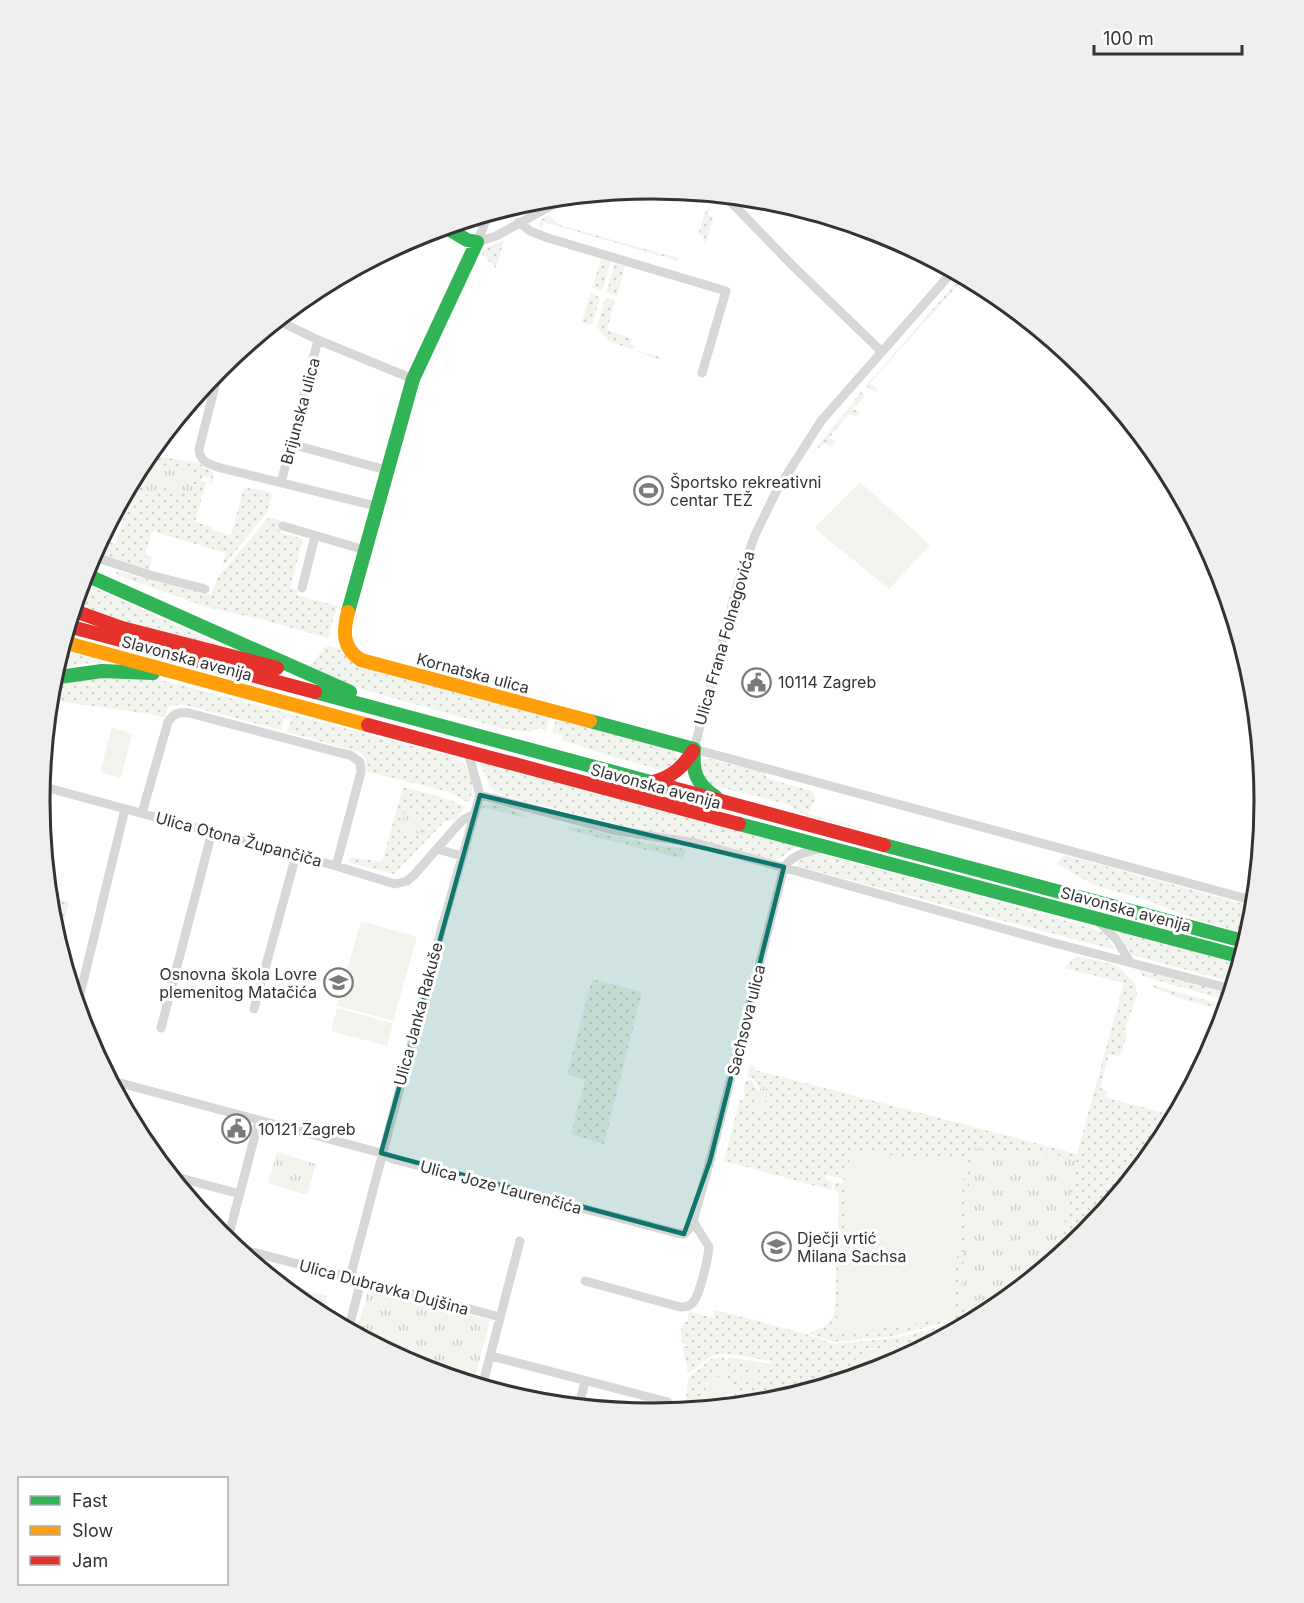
<svg xmlns="http://www.w3.org/2000/svg" width="1304" height="1603" font-family="Inter,sans-serif">
<style>
.grass{fill:url(#grass-dots)}
.park{fill:url(#park-tufts)}
.pitch{fill:#f1f5ed}
.lines{fill:none;stroke-linecap:round;stroke-linejoin:round}
.street{stroke:#d7d7d7;stroke-width:9}
.fast{stroke:#30b455;stroke-width:14}
.slow{stroke:#ff9f0a;stroke-width:14}
.jam{stroke:#e5322d;stroke-width:14}
.marked{fill:#0f766e;fill-opacity:0.2;stroke:#0f766e;stroke-width:4.5;stroke-linejoin:round}
.labels{text-anchor:middle;stroke-width:6;stroke-linejoin:round;paint-order:stroke}
.street-label{font-size:16px;fill:#333;stroke:#fff}
.poi-label{font-size:16px;fill:#333;stroke:#fff;text-anchor:start}
.rim{fill:none;stroke:#333;stroke-width:3}
</style>
<defs>
<pattern id="grass-dots" width="8" height="8" patternUnits="userSpaceOnUse" patternTransform="scale(1.5)"><rect width="8" height="8" fill="#f1f5ed"/><path d="M2 2h.1M6 6h.1" fill="none" stroke="#cfd2cc" stroke-width="1.8" stroke-linecap="round"/></pattern>
<pattern id="park-tufts" width="24" height="20" patternUnits="userSpaceOnUse" patternTransform="scale(1.5)"><rect width="24" height="20" fill="#f1f5ed"/><path d="M3 7l-1-3M5 7V3M7 7l1-3M15 17l-1-3M17 17v-4M19 17l1-3" fill="none" stroke="#cfd2cc"/></pattern>
</defs>
<rect width="100%" height="100%" fill="#fff"/>
<!-- grass -->
<path class="grass" d="M710,208L708,215L713,217L706,244L703,241L704,236L698,234L706,210Z
M548,215L560,225L659,253V255L662,254L679,258L678,261L544,222L542,230L539,226L541,220Z
M504,240L496,268L481,253L488,247Z
M601,259L610,262L603,289L600,290L592,288Z
M615,263L625,266L617,296L609,293L607,291Z
M962,276L965,277L870,383L879,392L870,390L866,386Z
M591,293L600,298L592,325L582,322Z
M607,298L615,300L607,330L632,339L630,345L634,346L633,350L664,358L658,359L607,340L597,327L605,299Z
M861,392L865,396L853,409L861,413L858,417L849,414L829,438L836,441L831,446L825,443L814,451Z
M148,454L200,464L214,473L212,483L209,482L210,478L203,476L201,481L206,482L195,522L212,527V530L231,535L244,487L269,492L272,495L267,512L221,569L226,553L152,531L145,555L152,557L149,572L93,553L100,540L116,544L135,475Z
M269,517L281,521L279,532L303,539L290,587L298,591L297,595L337,606L328,638L264,620L207,607L117,575L116,571L211,595L218,577Z
M81,582L228,649L117,622L74,604Z
M329,646L340,649C349,664 364,667 380,673L549,717L546,731L538,728L531,732L504,729L361,689L311,668L310,666L324,648Z
M61,648L108,661V662L81,664L54,671Z
M87,675L154,678L453,757C473,766 476,784 469,803L449,792L365,771L366,759L360,752L287,732L292,718L285,716L281,730L181,704L169,706L164,717L143,713L49,700L51,683Z
M556,718L670,749L674,751L677,760L675,766L661,770L613,757L562,740L563,735L552,733Z
M706,758L766,773V778L812,791L815,799L808,814L884,834L807,816L786,804L704,783L700,779L698,763Z
M483,761L795,842L796,846L779,859L775,860L653,834L504,796L490,788L481,765Z
M403,787L448,799L465,807L456,820L445,821L394,874L347,862L351,857L382,862Z
M490,803L511,809L532,819L480,807Z
M568,826L583,828L649,844L686,849L683,859L568,830Z
M809,855L829,856L1092,928L1105,934L1115,950L797,866L798,862Z
M1064,855L1255,907L1249,935L1198,920L1152,902L1094,885L1057,864Z
M48,896L69,902L58,944L51,921Z
M1120,931L1241,963L1235,983L1132,955L1119,934Z
M1083,957L1118,966L1135,984L1137,995L1124,1032L1127,1033L1121,1054L1119,1056L1109,1054L1100,1088L1107,1091L1105,1097L1175,1116L1161,1142L1085,1235L1059,1256L1077,1157L960,1306L996,1309L983,1316L949,1321L894,1336L833,1342L808,1333C821,1330 831,1324 835,1310L839,1192L834,1190L836,1182L842,1184L844,1179L826,1175L825,1179L833,1182L831,1190L724,1161L740,1100L743,1101L745,1093L743,1091L746,1079L751,1080L759,1092L754,1109L764,1105L765,1100L769,1101L770,1096L761,1087L760,1089L753,1078L747,1077L750,1065L755,1067V1070L1077,1154L1124,983L1065,968L1074,958Z
M1141,968L1232,993L1229,1001L1143,976L1139,970Z
M592,979L642,992L604,1144L571,1134L585,1079L567,1075Z
M1149,984L1227,1006C1216,1012 1160,993 1149,984Z
M715,1310L803,1333L833,1344L896,1338L947,1325L975,1320L936,1341L905,1346L868,1349L846,1369L838,1383L771,1403L719,1408L726,1396L728,1397L730,1395L728,1393L732,1386L714,1375L709,1383L707,1382L706,1384L708,1385L699,1400L696,1399L695,1401L697,1403L693,1410L684,1411L689,1377L711,1359L725,1357L724,1360L727,1361L728,1357L732,1358V1362L771,1368V1361C756,1359 726,1350 712,1356C703,1360 698,1370 688,1372L682,1345L699,1349L682,1343L681,1331L684,1322H687L689,1311L713,1318Z"/>
<!-- park -->
<path class="park" d="M150,462L196,473L191,493L163,488L156,497L142,494Z
M406,809L426,824L422,833L408,835L404,833L402,823Z
M761,1086L768,1089L767,1094L770,1095L769,1101L765,1100L763,1113H756V1110L754,1109Z
M972,1148L1077,1157L1059,1256L996,1309L960,1306Z
M277,1152L316,1164L307,1195L268,1183Z
M280,1285L327,1296L322,1317L311,1311Z
M368,1290L490,1320L473,1385L417,1368L356,1335Z"/>
<!-- pitch -->
<path class="pitch" d="M860,482L930,545L889,589L814,528Z
M112,727L132,734L121,778L100,772Z
M361,921L417,937L393,1021L337,1006Z
M337,1008L393,1023L387,1046L331,1031Z
M850,1152L965,1161L952,1318L836,1335Z
M936,1341L886,1368L838,1383C845,1371 854,1358 866,1351C869,1348 927,1343 936,1341Z
M732,1358L772,1364L771,1368L732,1363Z
M719,1369L758,1375V1380L718,1374Z
M714,1375L732,1386L719,1408L693,1410Z"/>
<g class="lines">
<!-- street -->
<path class="street" d="M725,196L792,265L881,351
M519,222L530,231L548,238L726,291L702,373
M477,242L496,236L567,197
M477,242L489,213
M953,271L821,421L777,490L755,535L738,582L694,749L1255,901
M277,320L318,340L413,379
M282,323L288,311
M220,366L199,449C199,462 211,465 221,468L376,506
M291,444L386,470
M281,483L318,340
M283,526L365,550
M91,556L150,575L205,589
M302,588L315,536
M41,786L336,866L395,884L407,881L414,875L457,826L464,819L473,815
M480,795L613,830L696,843L1058,944L1232,989
M142,813L168,722C174,713 178,712 189,713L341,753L350,755L360,762L361,772L336,866
M437,849L462,856
M1098,921L1116,939L1130,962
M77,1007L125,809
M254,1009L296,855
M161,1028L212,832
M109,1080L381,1153L393,1159L677,1233L684,1234L690,1228L693,1221L709,1247C708,1258 700,1295 693,1302C690,1307 685,1307 680,1307L585,1281
M169,1175L240,1194
M693,1221L710,1161L784,867C795,853 809,851 826,848
M227,1242L259,1120
M233,1247L500,1317
M350,1278L442,927L480,795L468,752
M348,1331L361,1281
M491,1356L668,1402
M482,1387L520,1241
M579,1407L585,1381"/>
<!-- fast -->
<path class="fast" d="M84,574L350,692
M348,612L413,379L477,242L467,240L445,227
M52,678L102,671L153,673
M315,692L673,788
M590,721L694,749
M694,749C692,772 696,784 716,797
M739,824L1242,957
M884,845L1247,942"/>
<!-- slow -->
<path class="slow" d="M348,612C343,632 342,648 361,660L590,721
M63,642L368,725"/>
<!-- jam -->
<path class="jam" d="M72,610L122,628L277,668
M68,626L315,692
M368,725L739,824
M653,782C672,777 683,767 693,751
M673,788L884,845"/>
</g>
<!-- marked area -->
<path class="marked" d="M480,795L784,867L710,1161L684,1234L381,1153Z"/>
<!-- icons -->
<defs>
<symbol id="stadium-ring" viewBox="-11 -11 22 22"><circle r="9.5" fill="#fff" stroke="#7a7a7a" stroke-width="1.5"/><path d="M0-5a6.5 5 0 1 0 0 10a6.5 5 0 1 0 0-10ZM-3.5-1.8h7v3.6h-7Z" fill="#7a7a7a"/></symbol>
<symbol id="civic-ring" viewBox="-11 -11 22 22"><circle r="9.5" fill="#fff" stroke="#7a7a7a" stroke-width="1.5"/><path d="M-.6-6.5H3V-4.5H.6V-3L4-1V1h2V6H-6V1h2V-1L-.6-3ZM-1.2 2.5V6h2.4V2.5Z" fill="#7a7a7a"/></symbol>
<symbol id="school-ring" viewBox="-11 -11 22 22"><circle r="9.5" fill="#fff" stroke="#7a7a7a" stroke-width="1.5"/><path d="M0-5L7-2L0 1L-7-2ZM-4 1L0 2.5L4 1V4Q0 6-4 4Z" fill="#7a7a7a"/></symbol>
</defs>
<g fill-rule="evenodd">
<use href="#stadium-ring" x="632" y="474" width="33" height="33"/>
<use href="#civic-ring" x="740" y="666" width="33" height="33"/>
<use href="#school-ring" x="322" y="966" width="33" height="33"/>
<use href="#civic-ring" x="220" y="1112" width="33" height="33"/>
<use href="#school-ring" x="760" y="1230" width="33" height="33"/>
</g>
<g class="labels">
<!-- street labels -->
<g class="street-label">
<text transform="translate(300 411) rotate(-75)" y="6">Brijunska ulica</text>
<text transform="translate(724 638) rotate(-74)" y="6">Ulica Frana Folnegovića</text>
<text transform="translate(187 658) rotate(15)" y="6">Slavonska avenija</text>
<text transform="translate(473 673) rotate(15)" y="6">Kornatska ulica</text>
<text transform="translate(656 786) rotate(15)" y="6">Slavonska avenija</text>
<text transform="translate(239 839) rotate(15)" y="6">Ulica Otona Župančiča</text>
<text transform="translate(1126 909) rotate(15)" y="6">Slavonska avenija</text>
<text transform="translate(418 1014) rotate(-75)" y="6">Ulica Janka Rakuše</text>
<text transform="translate(746 1020) rotate(-76)" y="6">Sachsova ulica</text>
<text transform="translate(501 1187) rotate(15)" y="6">Ulica Joze Laurenčića</text>
<text transform="translate(384 1287) rotate(15)" y="6">Ulica Dubravka Dujšina</text>
</g>
<!-- poi labels -->
<g class="poi-label">
<text x="670" y="488">Športsko rekreativni<tspan x="670" dy="18">centar TEŽ</tspan></text>
<text x="778" y="688">10114 Zagreb</text>
<text x="317" y="980" text-anchor="end">Osnovna škola Lovre<tspan x="317" dy="18">plemenitog Matačića</tspan></text>
<text x="258" y="1135">10121 Zagreb</text>
<text x="797" y="1244">Dječji vrtić<tspan x="797" dy="18">Milana Sachsa</tspan></text>
</g>
</g>
<!-- crop -->
<path d="M0 0H1304V1603H0ZM50 801a602 602 0 1 1 1204 0a602 602 0 1 1-1204 0Z" fill="#efefef" fill-rule="evenodd"/>
<path class="rim" d="M50 801a602 602 0 1 1 1204 0a602 602 0 1 1-1204 0Z"/>
<!-- legend -->
<rect x="18" y="1477" width="210" height="108" fill="#ffffff" stroke="#adadad" stroke-width="1.5"/>
<rect x="30" y="1496" width="30" height="9" fill="#30b455" stroke="#adadad" stroke-width="1.5"/>
<text x="72" y="1507" font-size="18" fill="#333333">Fast</text>
<rect x="30" y="1526" width="30" height="9" fill="#ff9f0a" stroke="#adadad" stroke-width="1.5"/>
<text x="72" y="1537" font-size="18" fill="#333333">Slow</text>
<rect x="30" y="1556" width="30" height="9" fill="#e5322d" stroke="#adadad" stroke-width="1.5"/>
<text x="72" y="1567" font-size="18" fill="#333333">Jam</text>
<!-- scale -->
<path d="M1094 45v9h148v-9" fill="none" stroke="#333333" stroke-width="3"/>
<text x="1103" y="45" font-size="18" fill="#333333" stroke="#ffffff" stroke-width="4.5" paint-order="stroke">100 m</text>
</svg>
